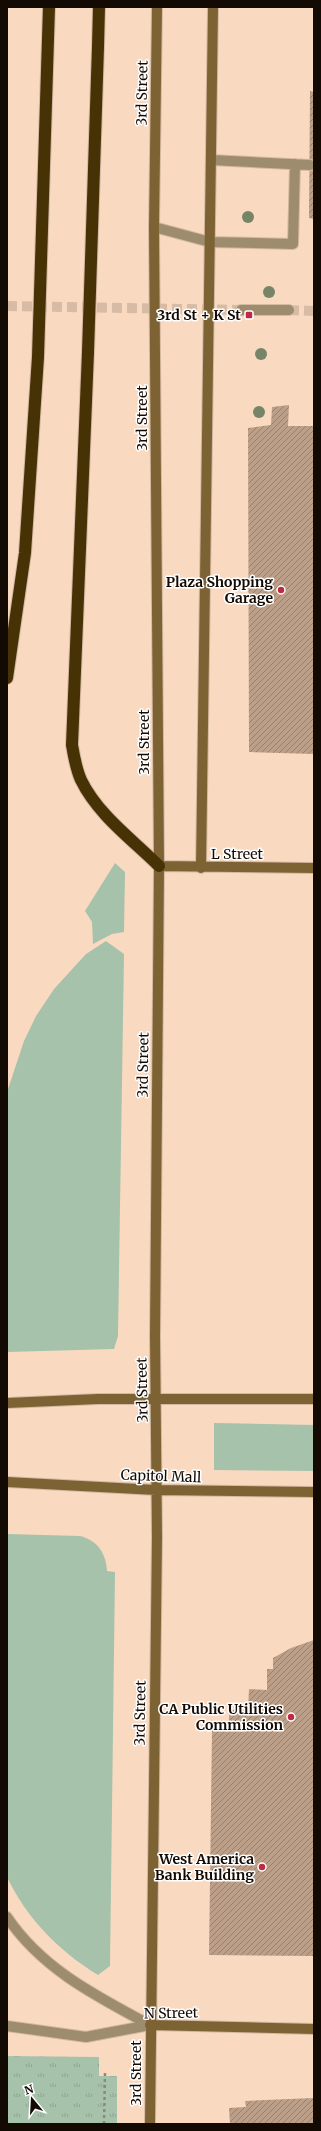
<svg xmlns="http://www.w3.org/2000/svg" width="321" height="2131" font-family="Merriweather,serif">
<style>
.grass{fill:#a6c2ab}
.park{fill:url(#park-tufts)}
.building{fill:url(#building-hatch)}
.lines{fill:none;stroke-linecap:round;stroke-linejoin:round}
.street-tunnel{stroke:#d7bba5;stroke-width:10;stroke-dasharray:10 5;stroke-linecap:butt}
.lane-casing{stroke:#d4b9a3;stroke-width:12}
.street-casing{stroke:#d4b9a3;stroke-width:12}
.secondary-casing{stroke:#d4b9a3;stroke-width:12}
.highway-casing{stroke:#d4b9a3;stroke-width:14}
.path{stroke:#9a8372;stroke-width:2.5;stroke-dasharray:3 3;stroke-linecap:butt}
.lane{stroke:#9e8c6e;stroke-width:10}
.street{stroke:#9e8c6e;stroke-width:10}
.secondary{stroke:#7d6334;stroke-width:10}
.highway{stroke:#473206;stroke-width:12}
.highway-bridge-casing{stroke:#d4b9a3;stroke-width:14;stroke-linecap:butt}
.highway-bridge{stroke:#473206;stroke-width:12}
.tree{fill:#768467}
.poi-dot{fill:#bc2b43;stroke:#fff;stroke-width:1.5}
.labels{text-anchor:middle;stroke-width:3;stroke-linejoin:round;paint-order:stroke}
.street-label{font-size:14px;fill:#140a04;stroke:#fff}
.poi-label{font-size:14px;font-weight:bold;fill:#140a04;stroke:#fff;text-anchor:end}
</style>
<defs>
<pattern id="park-tufts" width="24" height="20" patternUnits="userSpaceOnUse"><rect width="24" height="20" fill="#a6c2ab"/><path d="M3 7l-1-3M5 7V3M7 7l1-3M15 17l-1-3M17 17v-4M19 17l1-3" fill="none" stroke="#8ea592"/></pattern>
<pattern id="building-hatch" width="6" height="6" patternUnits="userSpaceOnUse"><rect width="6" height="6" fill="#bb9f88"/><path d="M-1 1l2-2M0 6l6-6M5 7l2-2" fill="none" stroke="#97806d"/></pattern>
</defs>
<rect width="100%" height="100%" fill="#f9dac1"/>
<!-- grass -->
<path class="grass" d="M115,863L125,872L124,932L112,934L93,944L92,922L85,911Z
M106,941L124,954L118,1336L114,1349L7,1352V1092L24,1041L36,1016L54,989L86,954Z
M214,1423L314,1425V1471L214,1470Z
M7,1534L80,1536C97,1540 106,1553 107,1571L115,1572L110,1966L98,1975C59,1951 27,1919 7,1877Z"/>
<!-- park -->
<path class="park" d="M7,2056L99,2057V2076H117V2124H7Z"/>
<!-- building -->
<path class="building" d="M310,91L314,92V219L309,218Z
M289,405L288,426H314V754L249,752L248,428L271,425L272,407Z
M314,1640V1956L209,1955L212,1730L229,1731V1710H248L249,1689L267,1690V1669H273V1658L291,1648Z
M314,2098V2124H230L229,2108L246,2107L245,2101Z"/>
<g class="lines">
<!-- street-tunnel -->
<path class="street-tunnel" d="M7,306L241,310
M289,310L314,311"/>
<defs>
<path id="lane" d="M211,160L310,165
M154,227L210,242L293,244L295,164
M7,1917C42,1969 96,1996 150,2025"/>
<path id="street" d="M241,310H289
M7,2026L86,2037L150,2025"/>
<path id="secondary" d="M159,866L314,868
M201,868L213,7
M7,1403L98,1399H314
M7,1482L156,1490L314,1492
M150,2025L314,2029
M150,2124L157,1537L155,1336L159,866L154,227L157,7"/>
<path id="highway" d="M98,47L99,7
M88,352L72,745C74,757 76,769 81,780C98,815 133,840 159,866
M7,678L25,553L38,357L49,7"/>
</defs>
<!-- lane casing -->
<use href="#lane" class="lane-casing"/>
<!-- street casing -->
<use href="#street" class="street-casing"/>
<!-- secondary casing -->
<use href="#secondary" class="secondary-casing"/>
<!-- highway casing -->
<use href="#highway" class="highway-casing"/>
<!-- path -->
<path class="path" d="M104,2124L105,2073"/>
<!-- lane -->
<use href="#lane" class="lane"/>
<!-- street -->
<use href="#street" class="street"/>
<!-- secondary -->
<use href="#secondary" class="secondary"/>
<!-- highway -->
<use href="#highway" class="highway"/>
<defs>
<path id="highway-bridge" d="M88,352L98,47"/>
</defs>
<!-- highway-bridge casing -->
<use href="#highway-bridge" class="highway-bridge-casing"/>
<!-- highway-bridge -->
<use href="#highway-bridge" class="highway-bridge"/>
</g>
<!-- trees -->
<g class="tree">
<circle cx="248" cy="217" r="6"/>
<circle cx="269" cy="292" r="6"/>
<circle cx="261" cy="354" r="6"/>
<circle cx="259" cy="412" r="6"/>
</g>
<!-- markers -->
<g class="poi-dot">
<rect x="245" y="311" width="8" height="8" rx="2"/>
<circle cx="281" cy="590" r="4"/>
<circle cx="291" cy="1717" r="4"/>
<circle cx="262" cy="1867" r="4"/>
</g>
<g class="labels">
<!-- street labels -->
<g class="street-label">
<text transform="translate(142 93) rotate(-89)" y="5">3rd Street</text>
<text transform="translate(142 418) rotate(-90)" y="5">3rd Street</text>
<text transform="translate(144 742) rotate(-90)" y="5">3rd Street</text>
<text x="237" y="859">L Street</text>
<text transform="translate(143 1065) rotate(-89)" y="5">3rd Street</text>
<text transform="translate(142 1390) rotate(-91)" y="5">3rd Street</text>
<text transform="translate(161 1476) rotate(2)" y="5">Capitol Mall</text>
<text transform="translate(140 1713) rotate(-89)" y="5">3rd Street</text>
<text transform="translate(171 2013) rotate(-1)" y="5">N Street</text>
<text transform="translate(136 2073) rotate(-90)" y="5">3rd Street</text>
</g>
<!-- poi labels -->
<g class="poi-label">
<text x="241" y="320">3rd St + K St</text>
<text x="273" y="587">Plaza Shopping<tspan x="273" dy="16">Garage</tspan></text>
<text x="283" y="1714">CA Public Utilities<tspan x="283" dy="16">Commission</tspan></text>
<text x="254" y="1864">West America<tspan x="254" dy="16">Bank Building</tspan></text>
</g>
</g>
<!-- border -->
<rect width="321" height="2131" fill="none" stroke="#140a04" stroke-width="16"/>
<!-- north arrow -->
<g transform="translate(32 2099) rotate(342)" stroke="#ffffff" stroke-width="3" paint-order="stroke">
<path d="M0-3L7 15L0 10L-7 15Z" fill="#140a04"/>
<text y="-6" font-size="11" font-weight="bold" text-anchor="middle" fill="#140a04">N</text>
</g>
</svg>
